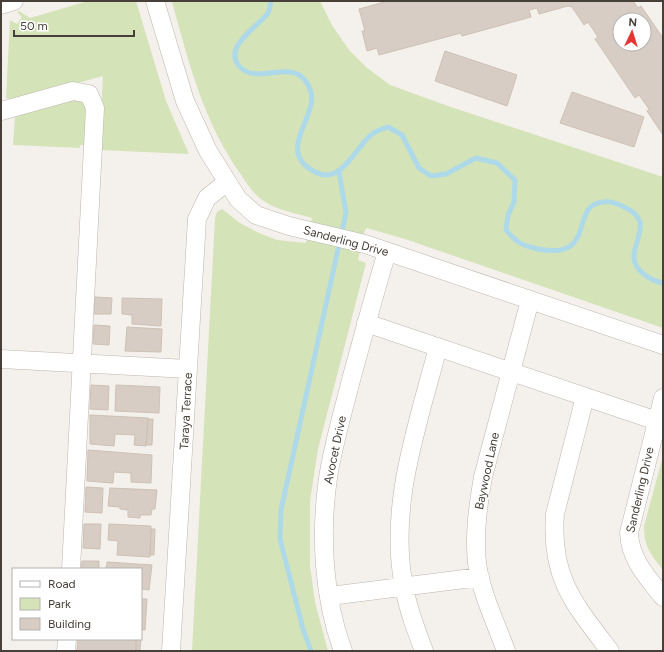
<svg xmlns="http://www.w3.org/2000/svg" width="664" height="652" font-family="Figtree,sans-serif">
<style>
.green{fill:#d5e3b8}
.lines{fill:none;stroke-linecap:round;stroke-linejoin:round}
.stream{stroke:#aed9e9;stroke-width:5}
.building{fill:#d7cdc4;stroke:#cec1b5;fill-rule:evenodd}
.minor-casing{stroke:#beb6ae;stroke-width:19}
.minor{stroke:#fff;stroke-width:18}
.labels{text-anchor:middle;stroke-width:3;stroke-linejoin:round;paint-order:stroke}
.street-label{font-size:12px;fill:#474039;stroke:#fff}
</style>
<rect width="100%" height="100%" fill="#f4f0eb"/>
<!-- green -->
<path class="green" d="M88,1H136L166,101L189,154L99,150L103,76L15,100L6,98L10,20L17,24L22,17L17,12L19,11L30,18Z
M173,1H320L333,27L350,51L366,67L390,85L448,106L663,177V328L408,240L367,228L365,230L358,260L366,263L318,449L310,501V566L315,602L328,651H192L215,218L217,212L222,209L240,223L259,233L277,240L306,243L312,218C295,213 275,210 261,199C253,193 247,184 242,176C204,124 189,63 172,2Z
M79,98L87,105L85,145H80V148L13,145L15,116Z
M663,456V570C651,554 644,548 644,526Z"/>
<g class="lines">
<!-- stream -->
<path class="stream" d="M271,1C270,5 270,10 268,13C258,27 220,48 241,68C261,86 296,54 310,89C320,113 281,145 306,166C339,193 351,152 371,135C375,131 382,129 388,127L402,135L419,168L431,176L446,174L476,158L497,163L515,180L514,202L508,215L506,230C517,243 521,245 538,249C599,261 568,203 604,202C611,201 618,204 624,207C653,220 635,237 634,256C633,270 651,281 663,283
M311,651L303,629L280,539L281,510L346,213L339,172"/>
</g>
<!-- building -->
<path class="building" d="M388,1H633L638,8L641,6L663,38V135L647,111L649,109L639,95L635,98L595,39L598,37L588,22L584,25L572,7L568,6L539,14L537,8L529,10L531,17L462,36L461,33L379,55L377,48L367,51L362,31H365L359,9ZM620,20H644V44H620Z
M445,51L517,75L507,106L435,81Z
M572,92L644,117L634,147L560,123Z
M95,297L112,298L111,314H94Z
M122,298L162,299L161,326L132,324V315L122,314Z
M94,325L110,326L109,345L93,344Z
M127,327L162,329L161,352L125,351Z
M91,385L109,386L108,410L90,409Z
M116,385L160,387L159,413L115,411Z
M90,415L148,418L146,446L134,445L135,435L115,434L114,446L90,444Z
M148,419H153L152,445H146Z
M88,450L152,455L151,483L131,482V473L114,472L113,483L87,481Z
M86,487L103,488L102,513L85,512Z
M110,488L157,490L155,509H152L151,515H140V518L128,517V510L120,509V507L108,506Z
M84,524H101L100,549L83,548Z
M109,524L151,526L150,557L117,555L118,541L108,540Z
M151,529H155L154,555H150Z
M82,561H99V569H81Z
M107,562L152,565L149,590L141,589V569H106Z
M141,599H147L145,630H141Z
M141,638L140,651H136V639Z
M78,639H136V651H79L77,650Z"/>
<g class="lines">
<defs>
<path id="minor" d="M155,1L185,101L208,151L238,199L256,215L289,226L365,244L663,345
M1,5L14,1
M1,111L73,91L89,94L95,108L71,569
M366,323L657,421
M1,359L188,369
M585,397L555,514C550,577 574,604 610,651
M663,398L629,533C630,559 647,577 663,597
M330,596L480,577
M66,651L67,639
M171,651L197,219L207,198L227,182
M343,651C323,597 320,534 328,478C333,445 343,412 351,380C363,337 374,294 387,252
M424,651C416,630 408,609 404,587C388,505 418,425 438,347
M506,651C496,623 481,593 477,563C474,534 478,506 483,477L530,300"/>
</defs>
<!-- minor casing -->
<use href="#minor" class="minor-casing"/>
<!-- minor -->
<use href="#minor" class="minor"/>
</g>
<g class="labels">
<!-- street labels -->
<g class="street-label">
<text transform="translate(346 241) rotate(15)" y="4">Sanderling Drive</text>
<text transform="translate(186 411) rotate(-87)" y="4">Taraya Terrace</text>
<text transform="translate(335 450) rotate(-78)" y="4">Avocet Drive</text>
<text transform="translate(487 471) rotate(-78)" y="4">Baywood Lane</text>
<text transform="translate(640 490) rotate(-77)" y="4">Sanderling Drive</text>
</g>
</g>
<!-- border -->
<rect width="664" height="652" fill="none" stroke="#474039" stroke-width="4"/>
<!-- legend -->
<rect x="12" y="568" width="130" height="72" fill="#ffffff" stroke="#b5b3b0"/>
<rect x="20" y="581" width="20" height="6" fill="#ffffff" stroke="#b5b3b0"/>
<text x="48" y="588" font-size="12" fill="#474039">Road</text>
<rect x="20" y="598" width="20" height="12" fill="#d5e3b8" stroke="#b5b3b0"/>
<text x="48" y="608" font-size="12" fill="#474039">Park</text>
<rect x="20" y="618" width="20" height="12" fill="#d7cdc4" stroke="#b5b3b0"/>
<text x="48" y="628" font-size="12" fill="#474039">Building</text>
<!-- north arrow -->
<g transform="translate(632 32) rotate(4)"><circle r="19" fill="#ffffff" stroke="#b5b3b0"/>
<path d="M0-3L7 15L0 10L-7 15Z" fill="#e33632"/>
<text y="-6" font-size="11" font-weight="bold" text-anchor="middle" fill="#474039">N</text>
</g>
<!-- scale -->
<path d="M14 30v6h120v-6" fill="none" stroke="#474039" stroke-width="2"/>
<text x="20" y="30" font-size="12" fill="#474039" stroke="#ffffff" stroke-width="3" paint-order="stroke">50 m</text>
</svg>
